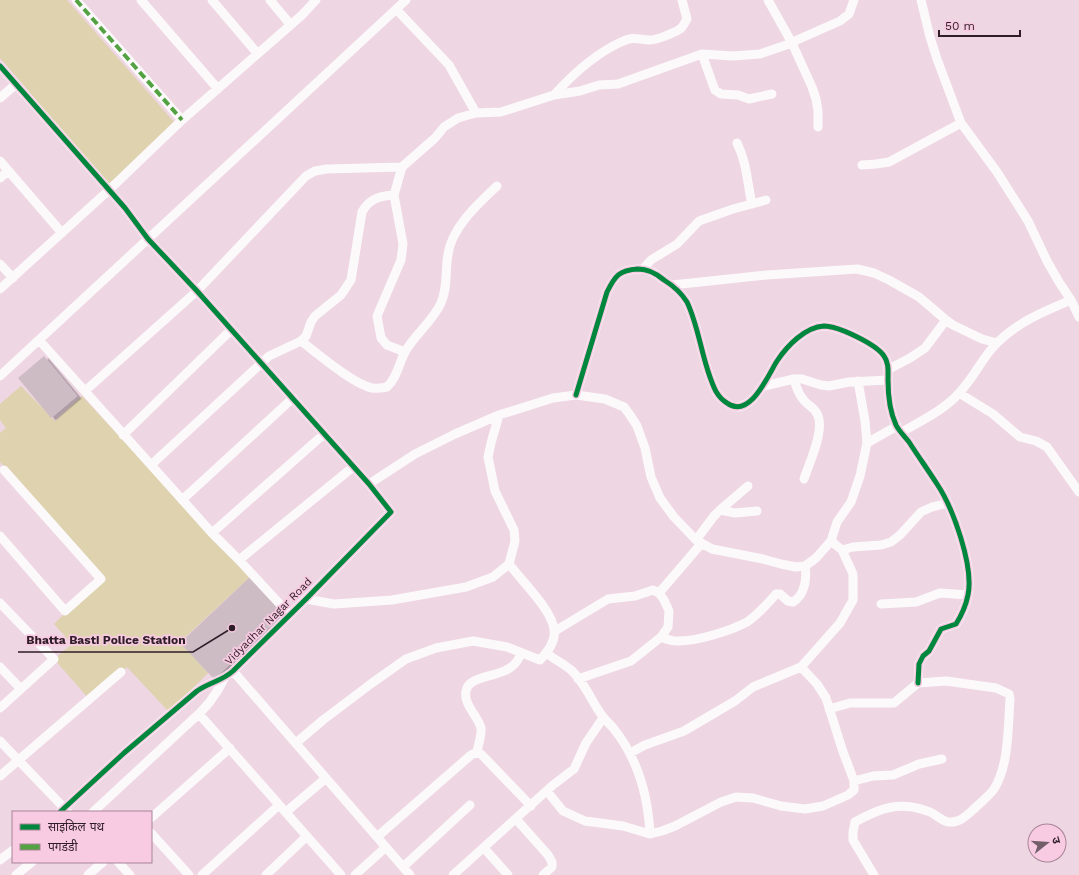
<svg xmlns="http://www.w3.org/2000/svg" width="1079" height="875" font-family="'Work Sans','Noto Sans Devanagari',sans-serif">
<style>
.green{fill:#dfd2af}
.building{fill:#cebcc5;filter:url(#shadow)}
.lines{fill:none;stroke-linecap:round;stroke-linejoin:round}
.street{stroke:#fcf9fb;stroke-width:9}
.quiet{stroke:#52a242;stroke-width:4;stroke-dasharray:8 4;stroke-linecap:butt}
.cycleway-casing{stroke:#f8cbe3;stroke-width:8}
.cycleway{stroke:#00873e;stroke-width:5}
.labels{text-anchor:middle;stroke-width:3.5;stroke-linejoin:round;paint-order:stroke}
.street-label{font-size:11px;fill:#2e1d26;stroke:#f8cbe3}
.leader{fill:none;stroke:#2e1d26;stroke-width:1.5}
.callout-dot{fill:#2e1d26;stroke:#f8cbe3;stroke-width:1.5}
.callout-label{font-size:12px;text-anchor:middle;font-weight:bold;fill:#2e1d26;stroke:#f8cbe3;stroke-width:3.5;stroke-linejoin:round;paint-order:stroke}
</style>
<defs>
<filter id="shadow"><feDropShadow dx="4.5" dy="2.5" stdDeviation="0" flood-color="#0004"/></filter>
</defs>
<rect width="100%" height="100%" fill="#eed6e2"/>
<!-- green -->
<path class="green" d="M0,0H67L174,122L109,185L0,58Z
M21,386L55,421L82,396L250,577L180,642L208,673L169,712L127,667L90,700L54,659L72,644L54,624L102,577L0,462V433L6,428L0,420V404Z"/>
<!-- building -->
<path class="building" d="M44,356L77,396L51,418L18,378Z
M250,577L284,614L214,679L180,643Z"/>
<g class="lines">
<!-- street -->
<path class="street" d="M76,0L182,120
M141,0L218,89
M212,0L257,53
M270,0L290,24
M768,0L792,43L812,87L816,99L818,111V127
M921,0L930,37L937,59L961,123L997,172L1028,221L1047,261L1059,282L1071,300L1079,317
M396,9L449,65L476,113L458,118L444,127L435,138L402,167L394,195L403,244L401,260L377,316L381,338L387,345L405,352
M702,54L713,85L715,90L721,94L738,95L749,99L772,94
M0,66L125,208L148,239L197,291L369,484L391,512L306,599L233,671C222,681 210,682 197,691L124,753L60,812
M554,95C572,75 597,53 621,42C633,36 637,39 648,40C655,41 674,33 680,29C683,27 685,22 687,19L682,0
M0,98L16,84
M476,113L501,112L554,95L580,91L599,85L618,84L702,54L733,56L760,54L792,43L797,40L840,21L849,14L854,0
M737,143C747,163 747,182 752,204
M0,161L62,233
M862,165L876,164L889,162L961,123
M0,178L8,171
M0,264L13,278
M643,269L651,260L677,244L699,221L733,209L766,200
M672,285L767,275L857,269L874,273L889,280L919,297L946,320L953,325L982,339L997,343
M0,289L109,190L182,120L302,15L316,0
M39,340L212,533L239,560L289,614
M301,341C317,353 353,384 372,388C377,389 382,388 387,387C397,378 399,363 405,352C415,334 433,321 441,303C448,287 445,271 448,254C452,227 478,204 497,186
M889,369L910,358L925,348L946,320
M0,376L406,0
M794,379C796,386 798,394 803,399C806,404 813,407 816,412C827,427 809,463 804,479
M764,386L794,379H802L821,385L829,386L849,382L888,380
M85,391L197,291L306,176L315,171L327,169L402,167
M959,393L993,414L1020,437L1036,441L1047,447L1079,492
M576,395L607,292C615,276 619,270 638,269C648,269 657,274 664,280C672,285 682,294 687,302C698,325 701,353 710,377C714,388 717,397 727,403C750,420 768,375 777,361C787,346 805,327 824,326C838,326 876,344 884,356C889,363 888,371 888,380C888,394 890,412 896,425C899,431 905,437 909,442C918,456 928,470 937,484C953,508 974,566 968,595C966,605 961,616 956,624L941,629L929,651L923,656L919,664L918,683
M499,415L491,443L488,457L495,491L514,530L515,541L509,564
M902,432C924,419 949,408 965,386C977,372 984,355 998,342C1018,322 1045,311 1071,300
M123,435L231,330
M867,443L897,426
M151,465L269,356L301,341L306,336L311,322L315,316L341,295L351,280L362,212C369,199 379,196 394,195
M369,484L415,454L455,434L499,415L553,398L576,395L605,399L624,407L630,415L637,426L645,448L651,477L660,498L674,517L696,540L712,549L763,559L781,564L796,567L805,566L816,558L831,541L837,522L851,502L860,476L867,443L865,421L858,381
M182,500L293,398
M720,510L748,486
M212,533L324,434
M0,536L65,611L101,579L4,470
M696,540L714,516L720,510L735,513L757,511
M842,550L853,547L881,545L891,542L900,535L921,512L932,507L948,503
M239,560L353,467
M659,593L701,544
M0,603L54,659L0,708
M881,604L916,602L940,593L968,595
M555,631L608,599L635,596L653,590L659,593L664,600L669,611L668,627L661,637L631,661L578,679
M661,637C666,639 671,641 676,641C695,642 730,631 747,622C758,615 767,604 776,594H780L788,601L793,602C805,595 807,578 805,566
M546,653C554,659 564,664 571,670C585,682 593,705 604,718C607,722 611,725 614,729C638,759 648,796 650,834
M0,667L21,689
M233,671L410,875
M829,709L850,703H894L918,683L946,681L996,688L1009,694L1010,699C1008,726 1009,766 994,789C989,796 981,802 975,808C967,815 960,823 949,822C941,821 935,813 927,811C899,801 880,808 855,822L853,832V840L874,875
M199,714L341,875
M0,741L68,812
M296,743L323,720L372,683L406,659L436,648L473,641L507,647L540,660C547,652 556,642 554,630C553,611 521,580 509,564L493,577L466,587L392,600L334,604L306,599
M477,752C478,745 482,735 481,728C478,716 463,704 466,691C469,673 506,679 517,661C519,659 520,655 521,653
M630,753L645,745L684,731L735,701L753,687L801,667L840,623L853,600V574L842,550L831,541
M0,776L121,672
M854,781L873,776L893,775L919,764L942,759
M547,791L563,811L585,821L623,826L650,834L662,831L675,826L721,802L736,797L753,798L781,806L805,809L823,806L848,795L854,790V781L842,749L826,698L817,684L801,667
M93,812L190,722C206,709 216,696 225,677
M286,812L326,778
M151,818L230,748
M516,819L548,855L552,862V867L543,875
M151,833L189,875
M377,837L471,755L477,752L481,754L531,806
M484,848L508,875
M0,860L13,850
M118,862L130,875
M403,867L470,805
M16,875L32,862
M88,875L103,862
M202,875L279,805
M266,875L307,836
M355,875L386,847
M453,875L553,785L574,769L586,743L603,718"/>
<!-- quiet -->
<path class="quiet" d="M76,0L182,120"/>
<defs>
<path id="cycleway" d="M0,66L125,208L148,239L197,291L369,484L391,512L306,599L233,671C222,681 210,682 197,691L124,753L60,812
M576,395L607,292C615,276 619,270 638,269C648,269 657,274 664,280C672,285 682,294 687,302C698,325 701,353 710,377C714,388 717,397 727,403C750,420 768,375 777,361C787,346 805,327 824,326C838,326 876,344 884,356C889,363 888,371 888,380C888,394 890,412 896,425C899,431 905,437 909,442C918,456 928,470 937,484C953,508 974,566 968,595C966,605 961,616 956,624L941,629L929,651L923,656L919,664L918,683"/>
</defs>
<!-- cycleway casing -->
<use href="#cycleway" class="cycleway-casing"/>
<!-- cycleway -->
<use href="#cycleway" class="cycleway"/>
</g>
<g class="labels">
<!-- street labels -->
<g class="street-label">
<text transform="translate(268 621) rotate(-45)" y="4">Vidyadhar Nagar Road</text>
</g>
</g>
<!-- callouts -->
<path class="leader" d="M232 628L193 652H18"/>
<circle class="callout-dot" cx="232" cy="628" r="4"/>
<g class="callout-label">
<text x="106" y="644">Bhatta Basti Police Station</text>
</g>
<!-- legend -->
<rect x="12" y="811" width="140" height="52" fill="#f8cbe3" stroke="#a78597"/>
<rect x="20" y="824" width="20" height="6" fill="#00873e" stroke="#a78597"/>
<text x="48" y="831" font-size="12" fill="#2e1d26">साइकिल पथ</text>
<rect x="20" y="844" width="20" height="6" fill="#52a242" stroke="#a78597"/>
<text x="48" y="851" font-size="12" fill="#2e1d26">पगडंडी</text>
<!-- north arrow -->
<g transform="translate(1047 843) rotate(73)"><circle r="19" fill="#f8cbe3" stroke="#a78597"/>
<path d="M0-3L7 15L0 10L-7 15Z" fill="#715e68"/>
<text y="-6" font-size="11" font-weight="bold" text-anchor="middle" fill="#2e1d26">उ</text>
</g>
<!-- scale -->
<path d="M939 30v6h81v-6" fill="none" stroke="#2e1d26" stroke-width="2"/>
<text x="945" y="30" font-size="12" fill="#2e1d26" stroke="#f8cbe3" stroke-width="3" paint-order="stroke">50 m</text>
</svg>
